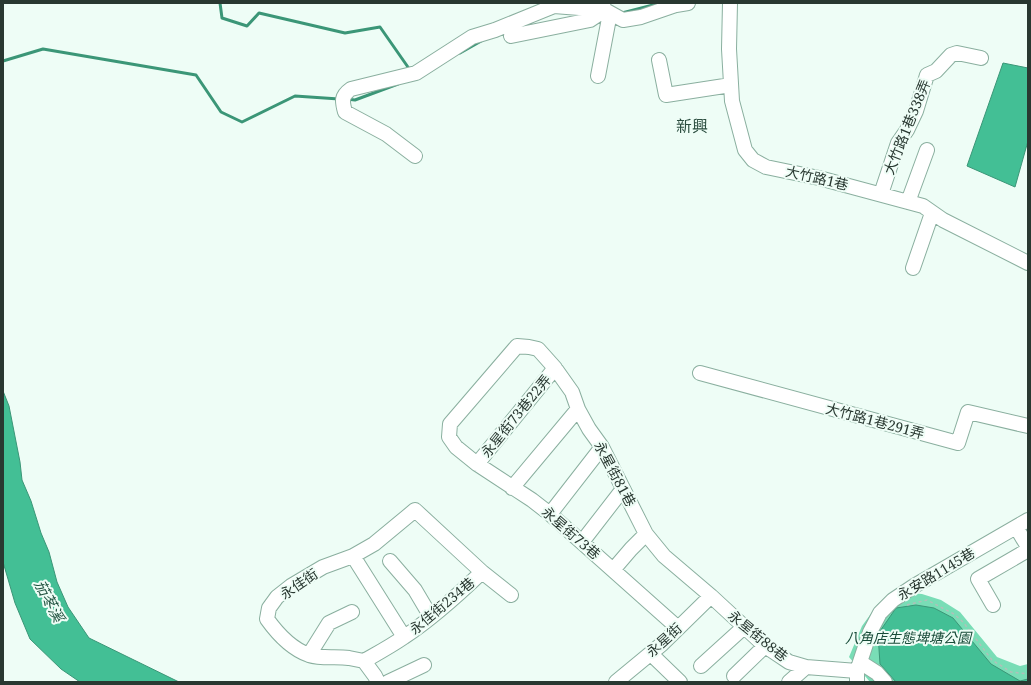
<svg xmlns="http://www.w3.org/2000/svg" width="1031" height="685" font-family="'Noto Serif','Noto Sans TC',serif">
<style>
.green{fill:#79ddb6}
.water{fill:#43bf95;stroke:#3b9677}
.lines{fill:none;stroke-linecap:round;stroke-linejoin:round}
.stream{stroke:#3b9677;stroke-width:3}
.minor-casing{stroke:#8aaf9f;stroke-width:16}
.path{stroke:#b1c0b9;stroke-width:1.5;stroke-dasharray:3 3;stroke-linecap:butt}
.minor{stroke:#fff;stroke-width:14}
.labels{text-anchor:middle;stroke-width:4;stroke-linejoin:round;paint-order:stroke}
.street-label{font-size:14px;fill:#293831;stroke:#eefdf6}
.park-label{font-size:14px;font-style:italic;fill:#184b39;stroke:#eefdf6}
.water-label{font-size:15px;font-style:italic;fill:#245543;stroke:#eefdf6}
.quarter-label{font-size:16px;fill:#2c4e40;stroke:#eefdf6}
</style>
<rect width="100%" height="100%" fill="#eefdf6"/>
<!-- green -->
<path class="green" d="M899,592L922,594L941,600L960,612L997,657L1020,666L1028,664V682H870L849,657L862,626L878,604Z"/>
<!-- water -->
<path class="water" d="M1003,63L1028,68V141L1015,187L967,166Z
M3,391L9,406L20,462L22,480L31,501L41,533L49,552L57,582L68,607L89,638L179,682H80L61,669L30,639L15,603L3,562Z
M916,605L934,608L953,618L991,664L1020,681L1028,679V682H896L880,664L878,634L896,608Z"/>
<g class="lines">
<!-- stream -->
<path class="stream" d="M220,3L222,18L247,26L259,13L345,33L380,27L410,70
M622,13L657,4
M460,53L483,40
M3,61L43,49L196,75L221,112L242,122L295,96L339,99
M346,99L355,100L398,84"/>
<defs>
<path id="minor" d="M602,3L605,10L623,20L641,17L676,5L688,3
M730,3L729,49L732,101L745,150L753,160L766,167L819,178L923,206L943,220L1028,263
M511,36L590,20L605,10
M659,60L666,95L731,85
M598,76L610,13
M415,156L386,134L345,112C342,101 341,96 351,89L416,73L472,37L495,30L554,6L605,10
M881,194L898,143L907,130L916,111L927,75L936,71L951,55L957,53L981,58
M908,202L927,150
M913,268L932,213
M700,373L958,443L968,412L1028,426
M477,464L555,368
M512,488L578,409
M550,514L602,447
M1016,527L1028,547
M582,542L623,489
M353,556L404,637
M390,561L415,590L431,617
M613,570L631,549L646,534
M482,572L511,595
M993,605L978,579L1028,550
M678,628L550,514L532,500L477,464L456,447L449,437L450,424L517,346L529,347L538,349L555,368L572,392L578,409L589,429L602,447L646,534L664,556L711,596L765,646L789,662L806,667L857,671
M651,654L680,682
M309,655L329,623L352,612
M364,661C378,653 391,646 404,637C433,618 458,595 482,572L415,510L374,544L353,556L323,567L291,586L277,597L269,608L267,619C277,633 292,649 309,655C322,659 336,656 349,658C354,659 359,660 364,661L375,676L378,682
M860,662L877,673L885,682
M701,666L744,627
M734,676L765,646
M388,682L424,665
M616,682L662,644L711,596
M789,682L806,667
M857,682V671L870,632L880,613L893,600L914,586L1028,520"/>
</defs>
<!-- minor casing -->
<use href="#minor" class="minor-casing"/>
<!-- path -->
<path class="path" d="M907,605L927,600L954,614L963,622L992,660L1011,672L1028,674"/>
<!-- minor -->
<use href="#minor" class="minor"/>
</g>
<g class="labels">
<!-- street labels -->
<g class="street-label">
<text transform="translate(907 127) rotate(-68)" y="5">大竹路1巷338弄</text>
<text transform="translate(817 178) rotate(13)" y="5">大竹路1巷</text>
<text transform="translate(516 416) rotate(-51)" y="5">永星街73巷22弄</text>
<text transform="translate(875 421) rotate(15)" y="5">大竹路1巷291弄</text>
<text transform="translate(615 474) rotate(62)" y="5">永星街81巷</text>
<text transform="translate(571 533) rotate(41)" y="5">永星街73巷</text>
<text transform="translate(936 574) rotate(-31)" y="5">永安路1145巷</text>
<text transform="translate(299 584) rotate(-34)" y="5">永佳街</text>
<text transform="translate(442 606) rotate(-40)" y="5">永佳街234巷</text>
<text transform="translate(758 636) rotate(39)" y="5">永星街88巷</text>
<text transform="translate(664 640) rotate(-42)" y="5">永星街</text>
</g>
<!-- park labels -->
<g class="park-label">
<text x="908" y="643">八角店生態埤塘公園</text>
</g>
<!-- water labels -->
<g class="water-label">
<text transform="translate(49 601) rotate(62)" y="5">茄苳溪</text>
</g>
<!-- quarter labels -->
<g class="quarter-label">
<text x="692" y="132">新興</text>
</g>
</g>
<!-- border -->
<rect width="1031" height="685" fill="none" stroke="#293831" stroke-width="8"/>
</svg>
